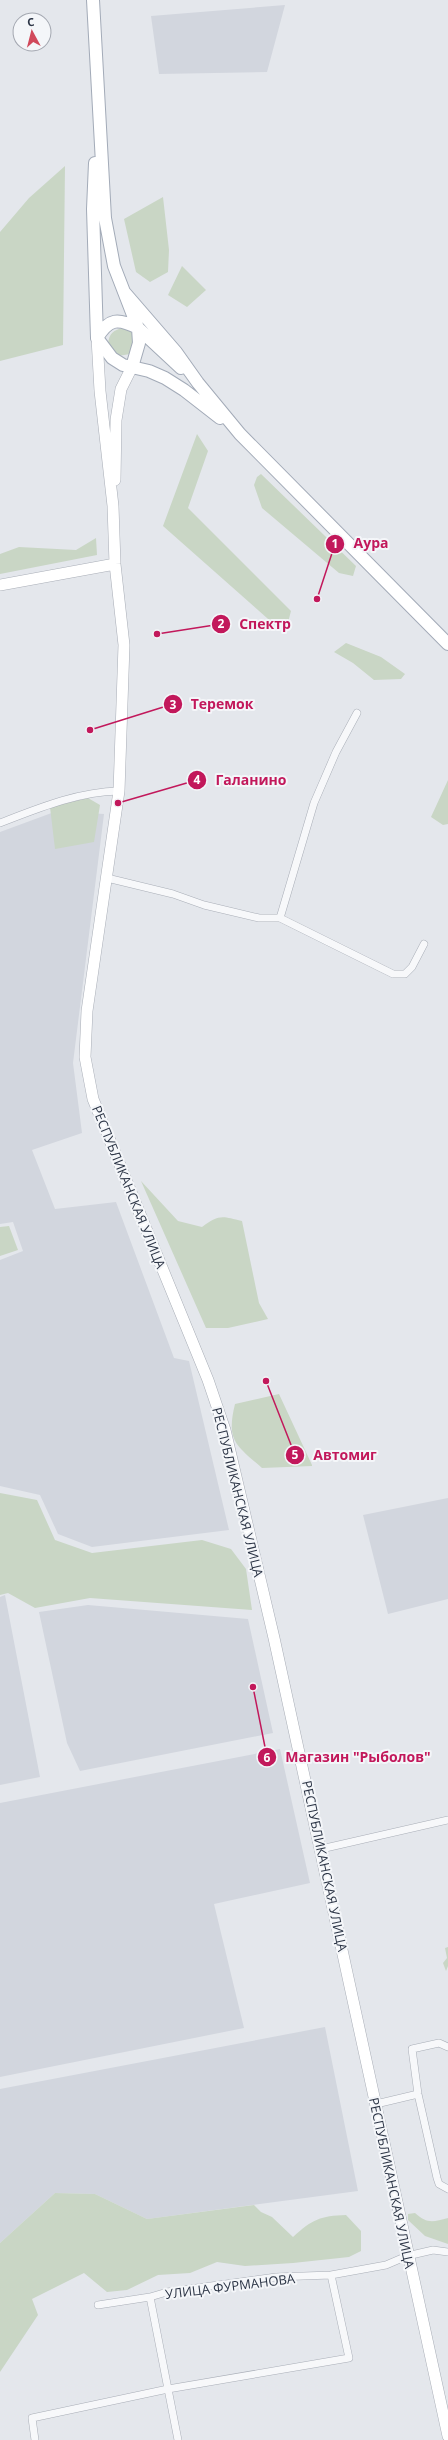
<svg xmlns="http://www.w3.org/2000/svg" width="448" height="2440" font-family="'Open Sans',sans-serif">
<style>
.built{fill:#d2d6de}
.green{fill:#c9d6c5}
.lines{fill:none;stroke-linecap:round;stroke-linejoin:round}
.street-casing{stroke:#a9aeb7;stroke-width:8}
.secondary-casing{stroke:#a9aeb7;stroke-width:12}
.primary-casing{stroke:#a3abb8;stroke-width:14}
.street{stroke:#f7f8fa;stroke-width:7}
.secondary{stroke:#fff;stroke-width:11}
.primary{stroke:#fff;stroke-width:12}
.labels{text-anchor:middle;stroke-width:4;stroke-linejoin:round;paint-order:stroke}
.street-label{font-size:13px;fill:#2b3445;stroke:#f4f6f9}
.leader{fill:none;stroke:#c2185b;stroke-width:1.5}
.callout-dot{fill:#c2185b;stroke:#f4f6f9;stroke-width:1.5}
.mark-label{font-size:12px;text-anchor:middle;font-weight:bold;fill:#fff}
.callout-label{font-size:14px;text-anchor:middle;font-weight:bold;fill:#c2185b;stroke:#f4f6f9;stroke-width:4;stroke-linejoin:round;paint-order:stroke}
</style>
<rect width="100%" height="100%" fill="#e4e7ec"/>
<!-- built -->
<path class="built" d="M285,5L267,72L159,74L151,16Z
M57,811L104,814L73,1063L82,1133L32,1150L55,1209L116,1202L174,1358L189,1361L229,1530L92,1547L58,1534L40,1495L0,1486V1260L23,1251L13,1222L0,1224V832Z
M448,1498V1599L388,1614L363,1515Z
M5,1595L40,1777L0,1785V1597Z
M88,1605L248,1619L273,1733L80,1771L67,1743L39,1612Z
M280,1749L310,1883L214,1904L244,2028L0,2077V1803Z
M325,2027L358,2191L147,2219L95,2194L55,2193L0,2243V2089Z"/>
<!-- green -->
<path class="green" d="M65,166L63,345L0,361V232L29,198Z
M163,197L169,250L168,272L150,282L136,272L124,219Z
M182,266L206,290L187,307L168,295Z
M123,328L130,331L135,336L130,354L118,356L108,344C109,334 113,330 123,328Z
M197,434L208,451L188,508L291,611L285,634L163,526Z
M261,474L356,566L353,576L339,573L262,508L254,485L257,477Z
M96,538L97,555L0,574V554L19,547L76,550Z
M346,643L381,657L405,674L401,679L374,680L353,663L334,652Z
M448,780V824L443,825L431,817Z
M88,798L100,805L94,842L55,849L50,807Z
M141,1181L178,1221L202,1227C219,1214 222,1216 242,1221L259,1303L268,1319L228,1328H206Z
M9,1226L18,1250L0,1256V1227Z
M279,1394L312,1465V1466L262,1468C236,1445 226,1441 235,1404Z
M0,1493L37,1500L55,1540L92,1553L202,1540L231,1549L246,1569L252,1610L90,1598L35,1608L8,1593L0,1595Z
M448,1947V1966L446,1971L443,1963L447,1958L445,1948Z
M55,2193L95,2194L147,2219L254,2205L261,2212L272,2217L293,2237C313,2219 320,2216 346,2215L361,2231V2251L349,2257L293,2263L245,2266L217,2262L190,2273L158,2275L127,2290L107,2292L84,2273L32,2299L38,2315L0,2372V2243Z
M415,2213C427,2224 433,2222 448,2218V2244L425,2236L408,2220V2214Z"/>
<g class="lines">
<defs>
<path id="street" d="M0,823C39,808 77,792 119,791
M107,878L173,894L204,905L259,918H280L393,974H405L412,967L424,944
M280,918L314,803L336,752L357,713
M321,1849L448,1820
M448,2047L439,2043L412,2049L418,2094L437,2178L439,2184L448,2189
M376,2104L418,2094
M98,2305L150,2297
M35,2440L32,2418L168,2389L150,2297L167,2292L276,2277L331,2275L386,2265L407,2256L433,2250L448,2252
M178,2440L168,2389L349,2358L331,2275"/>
<path id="secondary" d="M97,338L100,391L113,506L115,564L124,645L119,791L87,1011L85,1057L93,1099L208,1380L225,1430L274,1638L448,2436
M115,480L116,420L121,389L132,367
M0,585L115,564"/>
<path id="primary" d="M93,0L105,218L114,266L138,328L181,368
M95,163L93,209L97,338L112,358L123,365L149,371L165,378L184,390L220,418
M125,293L176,352L198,383L240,434L448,644
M97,338C109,318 118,318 138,328L139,343L132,367"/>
</defs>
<!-- street casing -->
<use href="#street" class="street-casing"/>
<!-- secondary casing -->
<use href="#secondary" class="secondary-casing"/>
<!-- primary casing -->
<use href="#primary" class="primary-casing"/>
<!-- street -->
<use href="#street" class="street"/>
<!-- secondary -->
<use href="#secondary" class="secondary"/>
<!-- primary -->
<use href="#primary" class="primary"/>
</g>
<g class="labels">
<!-- street labels -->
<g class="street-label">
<text transform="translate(129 1187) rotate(68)" y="5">РЕСПУБЛИКАНСКАЯ УЛИЦА</text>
<text transform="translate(238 1492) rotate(76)" y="5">РЕСПУБЛИКАНСКАЯ УЛИЦА</text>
<text transform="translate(325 1866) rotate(78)" y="5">РЕСПУБЛИКАНСКАЯ УЛИЦА</text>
<text transform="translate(392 2183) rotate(78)" y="5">РЕСПУБЛИКАНСКАЯ УЛИЦА</text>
<text transform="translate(230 2286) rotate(-7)" y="5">УЛИЦА ФУРМАНОВА</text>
</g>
</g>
<!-- callouts -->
<path class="leader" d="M317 599L335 544M157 634L221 624M90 730L173 704M118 803L197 780M266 1381L295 1455M253 1687L267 1757"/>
<g class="callout-dot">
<circle cx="317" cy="599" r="4"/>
<circle cx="157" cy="634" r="4"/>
<circle cx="90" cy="730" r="4"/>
<circle cx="118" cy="803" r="4"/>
<circle cx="266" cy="1381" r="4"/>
<circle cx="253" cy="1687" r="4"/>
<circle cx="335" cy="544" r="10"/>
<circle cx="221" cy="624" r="10"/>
<circle cx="173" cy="704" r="10"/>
<circle cx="197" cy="780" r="10"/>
<circle cx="295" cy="1455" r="10"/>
<circle cx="267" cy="1757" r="10"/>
</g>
<g class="mark-label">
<text x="335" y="548">1</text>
<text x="221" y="628">2</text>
<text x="173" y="709">3</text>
<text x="197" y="784">4</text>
<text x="295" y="1459">5</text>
<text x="267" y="1762">6</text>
</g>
<g class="callout-label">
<text x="371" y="548">Аура</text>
<text x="265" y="629">Спектр</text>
<text x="222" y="709">Теремок</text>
<text x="251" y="785">Галанино</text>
<text x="345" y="1460">Автомиг</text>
<text x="358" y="1762">Магазин "Рыболов"</text>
</g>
<!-- north arrow -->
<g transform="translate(32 32) rotate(353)"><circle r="19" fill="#f4f6f9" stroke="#a4a8b1"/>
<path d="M0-3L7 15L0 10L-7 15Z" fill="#d1495b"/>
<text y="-6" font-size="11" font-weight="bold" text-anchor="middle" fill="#2b3445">С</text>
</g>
</svg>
